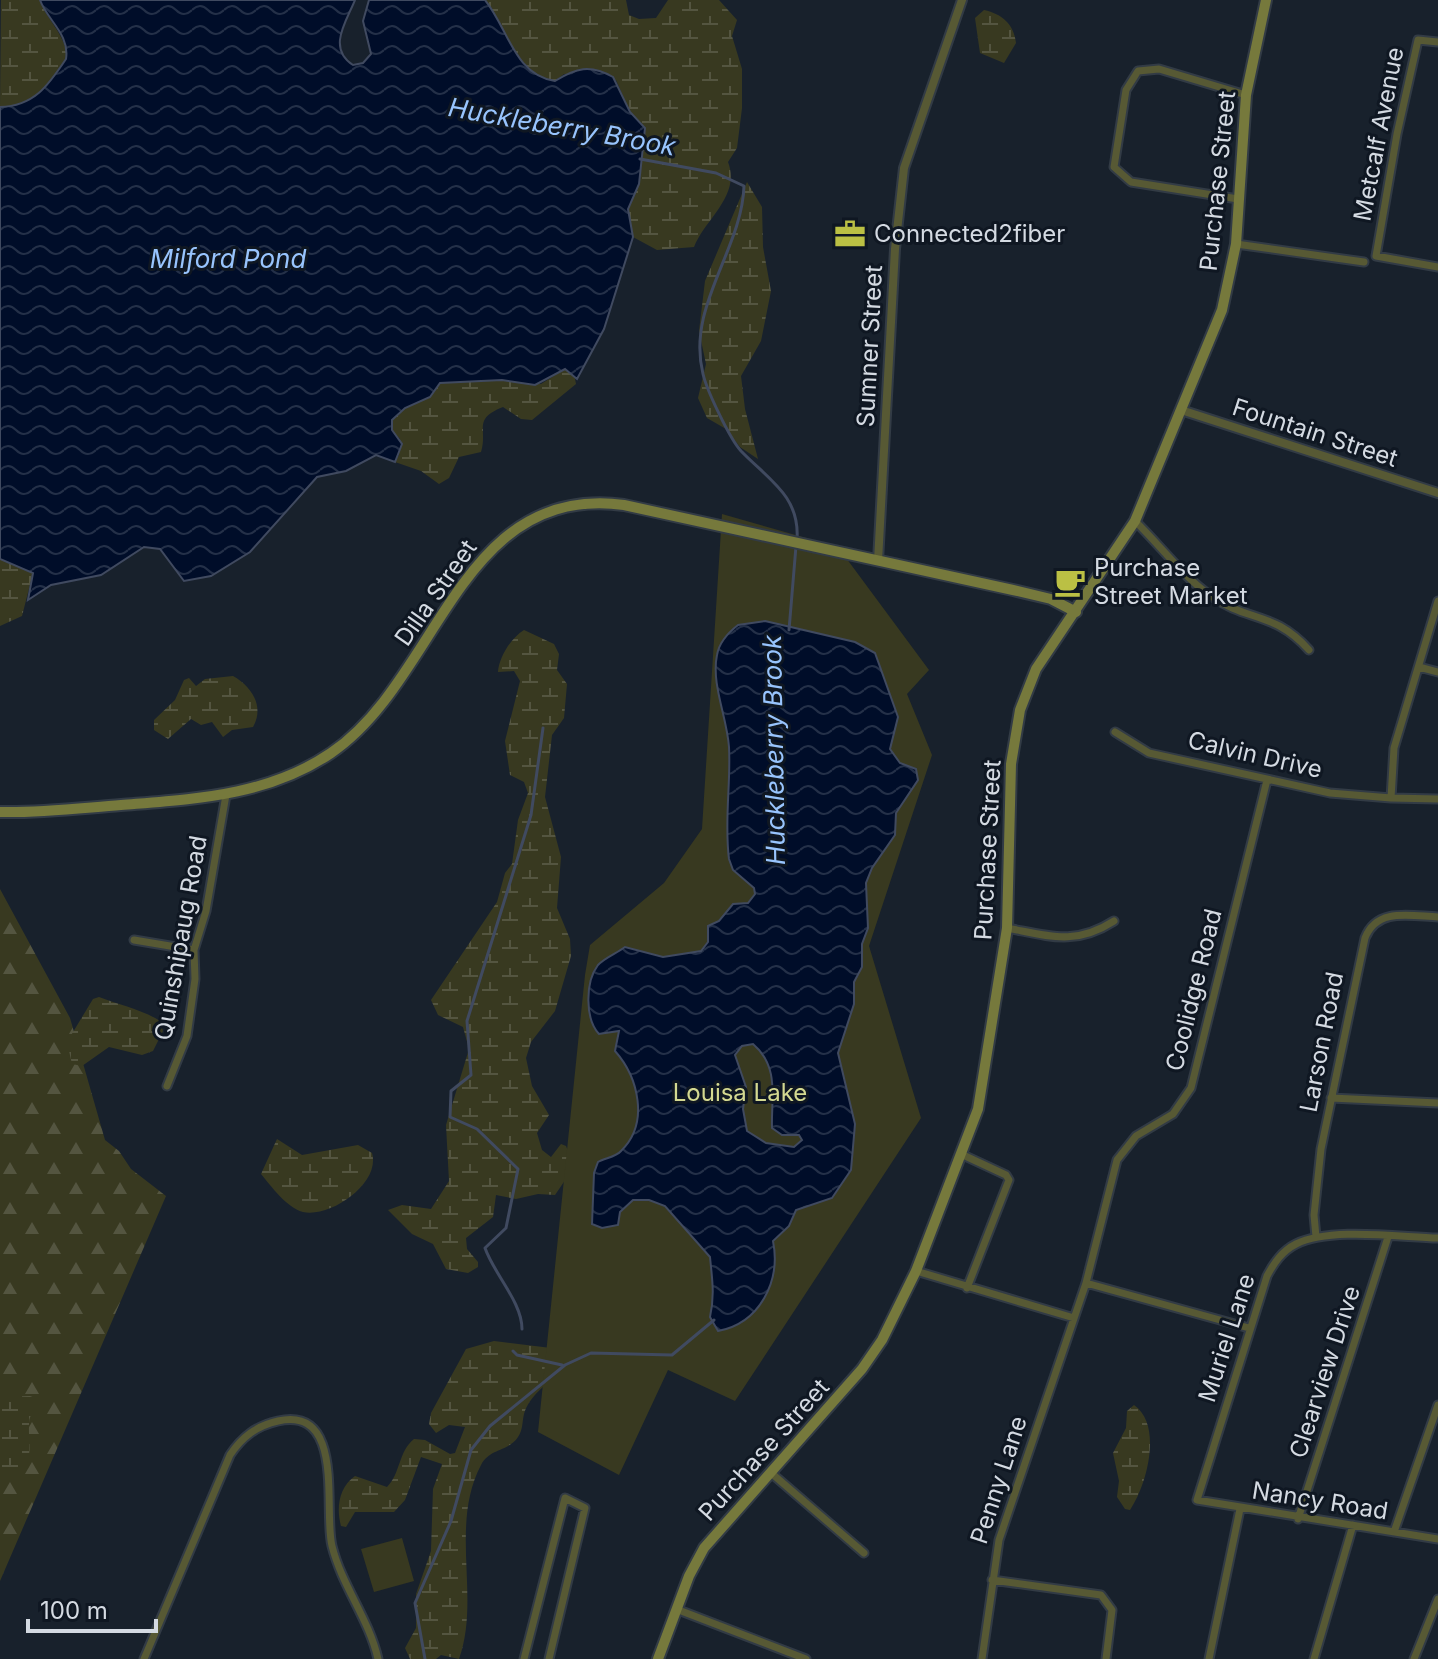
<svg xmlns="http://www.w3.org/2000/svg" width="1438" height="1659" font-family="Inter,sans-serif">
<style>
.forest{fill:url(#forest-firs)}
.wetland{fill:url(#wetland-marsh)}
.park{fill:#383920}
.water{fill:url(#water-waves);stroke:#404a60;stroke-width:2;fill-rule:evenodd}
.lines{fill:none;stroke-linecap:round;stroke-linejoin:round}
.stream{stroke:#404a60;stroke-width:3}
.minor-casing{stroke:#323b45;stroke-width:11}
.tertiary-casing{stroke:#323b45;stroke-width:12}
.secondary-casing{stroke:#323b45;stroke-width:14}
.minor{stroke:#575934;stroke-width:7}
.tertiary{stroke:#575934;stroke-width:8}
.secondary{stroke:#76793c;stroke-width:10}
.labels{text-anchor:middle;stroke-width:6;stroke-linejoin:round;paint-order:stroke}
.street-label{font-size:24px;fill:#d4dae2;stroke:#0f1722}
.poi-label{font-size:24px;fill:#d4dae2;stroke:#0f1722;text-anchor:start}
.park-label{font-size:24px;fill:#d4d991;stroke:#0f1722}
.water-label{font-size:26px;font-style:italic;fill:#98c4fd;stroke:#0f1722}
</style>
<defs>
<pattern id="forest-firs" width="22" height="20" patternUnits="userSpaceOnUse" patternTransform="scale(2)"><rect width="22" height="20" fill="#383920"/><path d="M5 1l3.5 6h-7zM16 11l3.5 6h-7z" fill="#545540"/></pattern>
<pattern id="wetland-marsh" width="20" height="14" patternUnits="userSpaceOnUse" patternTransform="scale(2)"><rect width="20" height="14" fill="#383920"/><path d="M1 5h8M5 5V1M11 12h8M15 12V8" fill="none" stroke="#545540"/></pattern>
<pattern id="water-waves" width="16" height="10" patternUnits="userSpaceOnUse" patternTransform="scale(2)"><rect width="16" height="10" fill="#000d29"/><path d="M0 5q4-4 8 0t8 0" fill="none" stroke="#243048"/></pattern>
</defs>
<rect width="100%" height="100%" fill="#18212c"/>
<!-- forest -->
<path class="forest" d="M0,889L70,1018L105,1140L119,1151L131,1169L166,1196L0,1581Z"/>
<!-- wetland -->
<path class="wetland" d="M1,0H40C47,20 62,31 67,53C58,84 31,106 0,107Z
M485,0H626L629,15L639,19L656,18L668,0H719L737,20L732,36L742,69V108L737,148L728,162C741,196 705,219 694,247L657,250L633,237L628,210L639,184L645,128L630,112L616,80L564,74L555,81C514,75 508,28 485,0Z
M984,10C1002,14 1014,24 1016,43L1004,63L980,53L975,18Z
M747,182L762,207L763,247L771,291L761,341L741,376L745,409L758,459L740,447L726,429L707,418L698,398L706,364L699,331L705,281Z
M565,369L574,374L576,384L532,420L521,419L503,407C472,419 488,429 481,452L459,457L449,478L439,484L421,471L395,462L399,455L400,439L392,431V420L405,408L430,397L440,383L502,380L541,384Z
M0,559L33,573L22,616L0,626Z
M524,630L554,644L559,654L557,670L567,684L564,718L552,735L545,797L561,857L557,908L570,939L571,956L555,1011L531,1042L526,1058L532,1086L549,1115L537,1133L542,1150L551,1157L561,1144L566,1146L574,1167L555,1195L538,1194L516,1199L496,1195L493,1217L466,1238L467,1249L478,1262V1267L468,1273L446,1269L433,1244L412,1234L388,1210L402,1205L431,1209L449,1181L446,1125L469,1049L463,1027L438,1015L431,1000L497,902L505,873L512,864L518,820L528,793L524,782L510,775L505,741L520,681L514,671L498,672C499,657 511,638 524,630Z
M233,676C251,686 265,706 253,727L232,730L223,737L212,722L201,725L191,719L168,739L154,730V720L175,700L184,680L189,678L196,686L205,679Z
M99,997C119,1005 141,1009 160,1021L163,1031L153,1051L142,1055L109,1047L82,1066L72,1064L67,1042L93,999Z
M277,1139L302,1155L358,1145L372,1153C381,1183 331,1218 303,1212C286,1207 272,1187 261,1174Z
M494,1341L551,1348L560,1372C547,1384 529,1396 524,1414C522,1422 523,1430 518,1437C508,1452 490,1448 481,1465C449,1526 481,1598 459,1659L441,1655L436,1659H410L405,1648L416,1628V1594L431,1551L433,1489L442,1464L421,1457L405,1500L394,1512H355L346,1527L341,1526C336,1508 339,1487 355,1476L387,1487C401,1473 398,1452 414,1439L425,1440L450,1454L455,1453L465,1427L449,1425L436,1433L429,1424L431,1413L466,1349Z
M0,1397L30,1396L40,1400C37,1408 29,1414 29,1423C28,1458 38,1461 0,1476Z
M1134,1405C1163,1425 1147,1485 1130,1510L1125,1509L1117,1497L1119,1481L1113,1453L1126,1428L1127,1411Z"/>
<!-- park -->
<path class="park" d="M722,514L838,547L929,670L907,694L932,755L869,946L921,1118L735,1401L668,1370L619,1475L538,1432L585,975L590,945L664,883L702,829Z
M402,1538L414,1581L374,1592L361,1549Z"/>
<!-- water -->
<path class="water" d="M40,0H355C346,22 327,48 353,65L363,63L371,54L363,21L369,0H485C508,28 514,75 555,81C576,68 590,64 613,77L630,112L645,128L639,184L628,209L633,237L604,329L577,379L565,369L535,385L502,380L440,383L430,397L405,408L392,420V430L402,444L395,462L376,455L346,471L317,477L250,552L211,576L184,581L160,549L144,547L101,575L51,585L28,600L33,573L0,559V107C34,106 48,86 66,59C70,34 47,20 40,0Z
M765,621L855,642L875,653L898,717L890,749L900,763L916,769L918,780L896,813L895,835L872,868L866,883L868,928L862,944V967L854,982V1004L838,1053L855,1124L851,1170L832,1198L796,1210L789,1226L773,1241C781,1281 760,1323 718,1331L710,1317C715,1295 712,1278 710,1257L665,1206L649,1200H633L620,1212L618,1225L602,1228L592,1224L594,1173L598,1162C605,1158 616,1157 621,1151C650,1123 638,1077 615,1051L619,1031L599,1034C585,1019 585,982 598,965C604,958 617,953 625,947L663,957L701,951L708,942V926L719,921L733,904L748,903L755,894L754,888L733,870L729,859C724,821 731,784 729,747C727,717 711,684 717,655C719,643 729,632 738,625ZM753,1044C780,1067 771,1098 772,1128L782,1135H799L802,1140L794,1147L766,1143L747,1131L743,1109L746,1087L735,1055L742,1046Z"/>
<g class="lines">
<!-- stream -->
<path class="stream" d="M640,159L716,173L744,186C742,250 686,306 703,374C707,391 730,439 741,451C768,479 800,496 797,539
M789,630L796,546
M522,1329C522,1302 494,1274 485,1248L506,1228L518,1169L477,1129L450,1117L451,1091L471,1075L467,1021L531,815L543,728
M513,1351L517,1355L562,1365
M425,1659L415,1603L451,1521L471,1450L490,1426L565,1365L591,1353L672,1355L714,1320"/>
<defs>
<path id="minor" d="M1438,42L1418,40L1397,134L1376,256L1438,267
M1238,199L1131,182L1114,167L1126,90L1138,71L1159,69L1246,95
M1236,244L1364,262
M1135,521C1160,545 1183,577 1211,596C1248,622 1274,611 1309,650
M1438,601L1394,748L1391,798L1438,799
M1419,667L1438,672
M1115,732L1149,753L1330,793L1391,798
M1007,928C1049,936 1075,946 1114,921
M134,940L194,950
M167,1086L187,1036L195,979L194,950L206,911L226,795
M1331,1098L1438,1103
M963,1155L1006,1175L1009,1180L967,1288
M1316,1237L1314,1215L1321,1149L1365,938C1377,907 1411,916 1438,917
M1438,1238C1399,1237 1330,1227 1296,1244C1282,1251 1274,1263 1267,1276L1197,1500L1438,1539
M916,1271L1074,1318
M1086,1283L1249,1328
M770,1472L864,1553
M1298,1519L1388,1237
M1394,1532L1438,1405
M992,1580L1101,1595L1112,1610L1106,1659
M676,1609L806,1659
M144,1659L230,1455C242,1437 256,1426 278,1421C346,1406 323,1511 332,1546C342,1586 369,1619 378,1659
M524,1659L565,1498L585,1508L549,1659
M982,1659L999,1540L1086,1283L1117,1160L1136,1136L1173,1114L1191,1088L1267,780
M1209,1659L1240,1509
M1314,1659L1353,1525
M1414,1659L1438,1599"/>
<path id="tertiary" d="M1181,410L1438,493
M878,561L895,249L904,168L962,0"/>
<path id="secondary" d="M0,812C40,813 81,808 121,805C194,799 268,796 331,753C440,679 459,483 624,505L1013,590L1051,599L1076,612
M658,1659L689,1576L704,1548L862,1369L882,1340L916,1271L978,1109L1007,928L1011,764L1020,710L1036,669L1135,521L1222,310L1236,244L1246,95L1266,0"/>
</defs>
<!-- minor casing -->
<use href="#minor" class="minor-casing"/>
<!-- tertiary casing -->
<use href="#tertiary" class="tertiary-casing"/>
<!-- secondary casing -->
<use href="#secondary" class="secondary-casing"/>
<!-- minor -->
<use href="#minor" class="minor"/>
<!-- tertiary -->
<use href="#tertiary" class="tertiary"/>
<!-- secondary -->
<use href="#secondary" class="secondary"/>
</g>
<!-- icons -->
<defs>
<symbol id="office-bare" viewBox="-9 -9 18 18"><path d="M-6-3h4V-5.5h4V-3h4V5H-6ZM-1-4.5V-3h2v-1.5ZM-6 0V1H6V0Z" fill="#bbc044" stroke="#0f1722" stroke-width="2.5" paint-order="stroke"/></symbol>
<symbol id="cafe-bare" viewBox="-9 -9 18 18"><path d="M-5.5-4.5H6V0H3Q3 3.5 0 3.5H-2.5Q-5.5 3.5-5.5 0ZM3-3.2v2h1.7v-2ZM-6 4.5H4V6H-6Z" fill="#bbc044" stroke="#0f1722" stroke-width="2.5" paint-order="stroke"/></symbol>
</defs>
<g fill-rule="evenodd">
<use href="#office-bare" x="828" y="212" width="44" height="44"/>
<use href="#cafe-bare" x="1048" y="560" width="44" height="44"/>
</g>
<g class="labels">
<!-- street labels -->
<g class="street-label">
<text transform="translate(1379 134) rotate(-79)" y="8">Metcalf Avenue</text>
<text transform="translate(1218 181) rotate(-84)" y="8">Purchase Street</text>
<text transform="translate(870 346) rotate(-87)" y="8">Sumner Street</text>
<text transform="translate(1315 433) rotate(18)" y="8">Fountain Street</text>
<text transform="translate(436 593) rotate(-55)" y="8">Dilla Street</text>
<text transform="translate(1255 755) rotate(13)" y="8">Calvin Drive</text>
<text transform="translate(988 850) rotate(-87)" y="8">Purchase Street</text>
<text transform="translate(181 938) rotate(-80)" y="8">Quinshipaug Road</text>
<text transform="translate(1194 990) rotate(-76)" y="8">Coolidge Road</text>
<text transform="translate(1322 1042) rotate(-79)" y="8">Larson Road</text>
<text transform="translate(1227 1338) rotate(-72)" y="8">Muriel Lane</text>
<text transform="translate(1325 1372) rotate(-72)" y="8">Clearview Drive</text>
<text transform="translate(764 1450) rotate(-48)" y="8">Purchase Street</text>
<text transform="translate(999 1480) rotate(-72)" y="8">Penny Lane</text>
<text transform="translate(1320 1501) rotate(9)" y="8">Nancy Road</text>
</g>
<!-- poi labels -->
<g class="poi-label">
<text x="874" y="242">Connected2fiber</text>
<text x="1094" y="576">Purchase<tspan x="1094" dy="28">Street Market</tspan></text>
</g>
<!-- park labels -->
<g class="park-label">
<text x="740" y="1101">Louisa Lake</text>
</g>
<!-- water labels -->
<g class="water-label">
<text transform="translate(562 127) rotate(10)" y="9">Huckleberry Brook</text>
<text x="228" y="268">Milford Pond</text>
<text transform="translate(774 750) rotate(-91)" y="9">Huckleberry Brook</text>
</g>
</g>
<!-- scale -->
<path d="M28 1619v12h128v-12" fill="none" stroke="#d4dae2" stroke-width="4"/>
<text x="40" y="1619" font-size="24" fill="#d4dae2" stroke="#0f1722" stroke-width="6" paint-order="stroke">100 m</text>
</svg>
